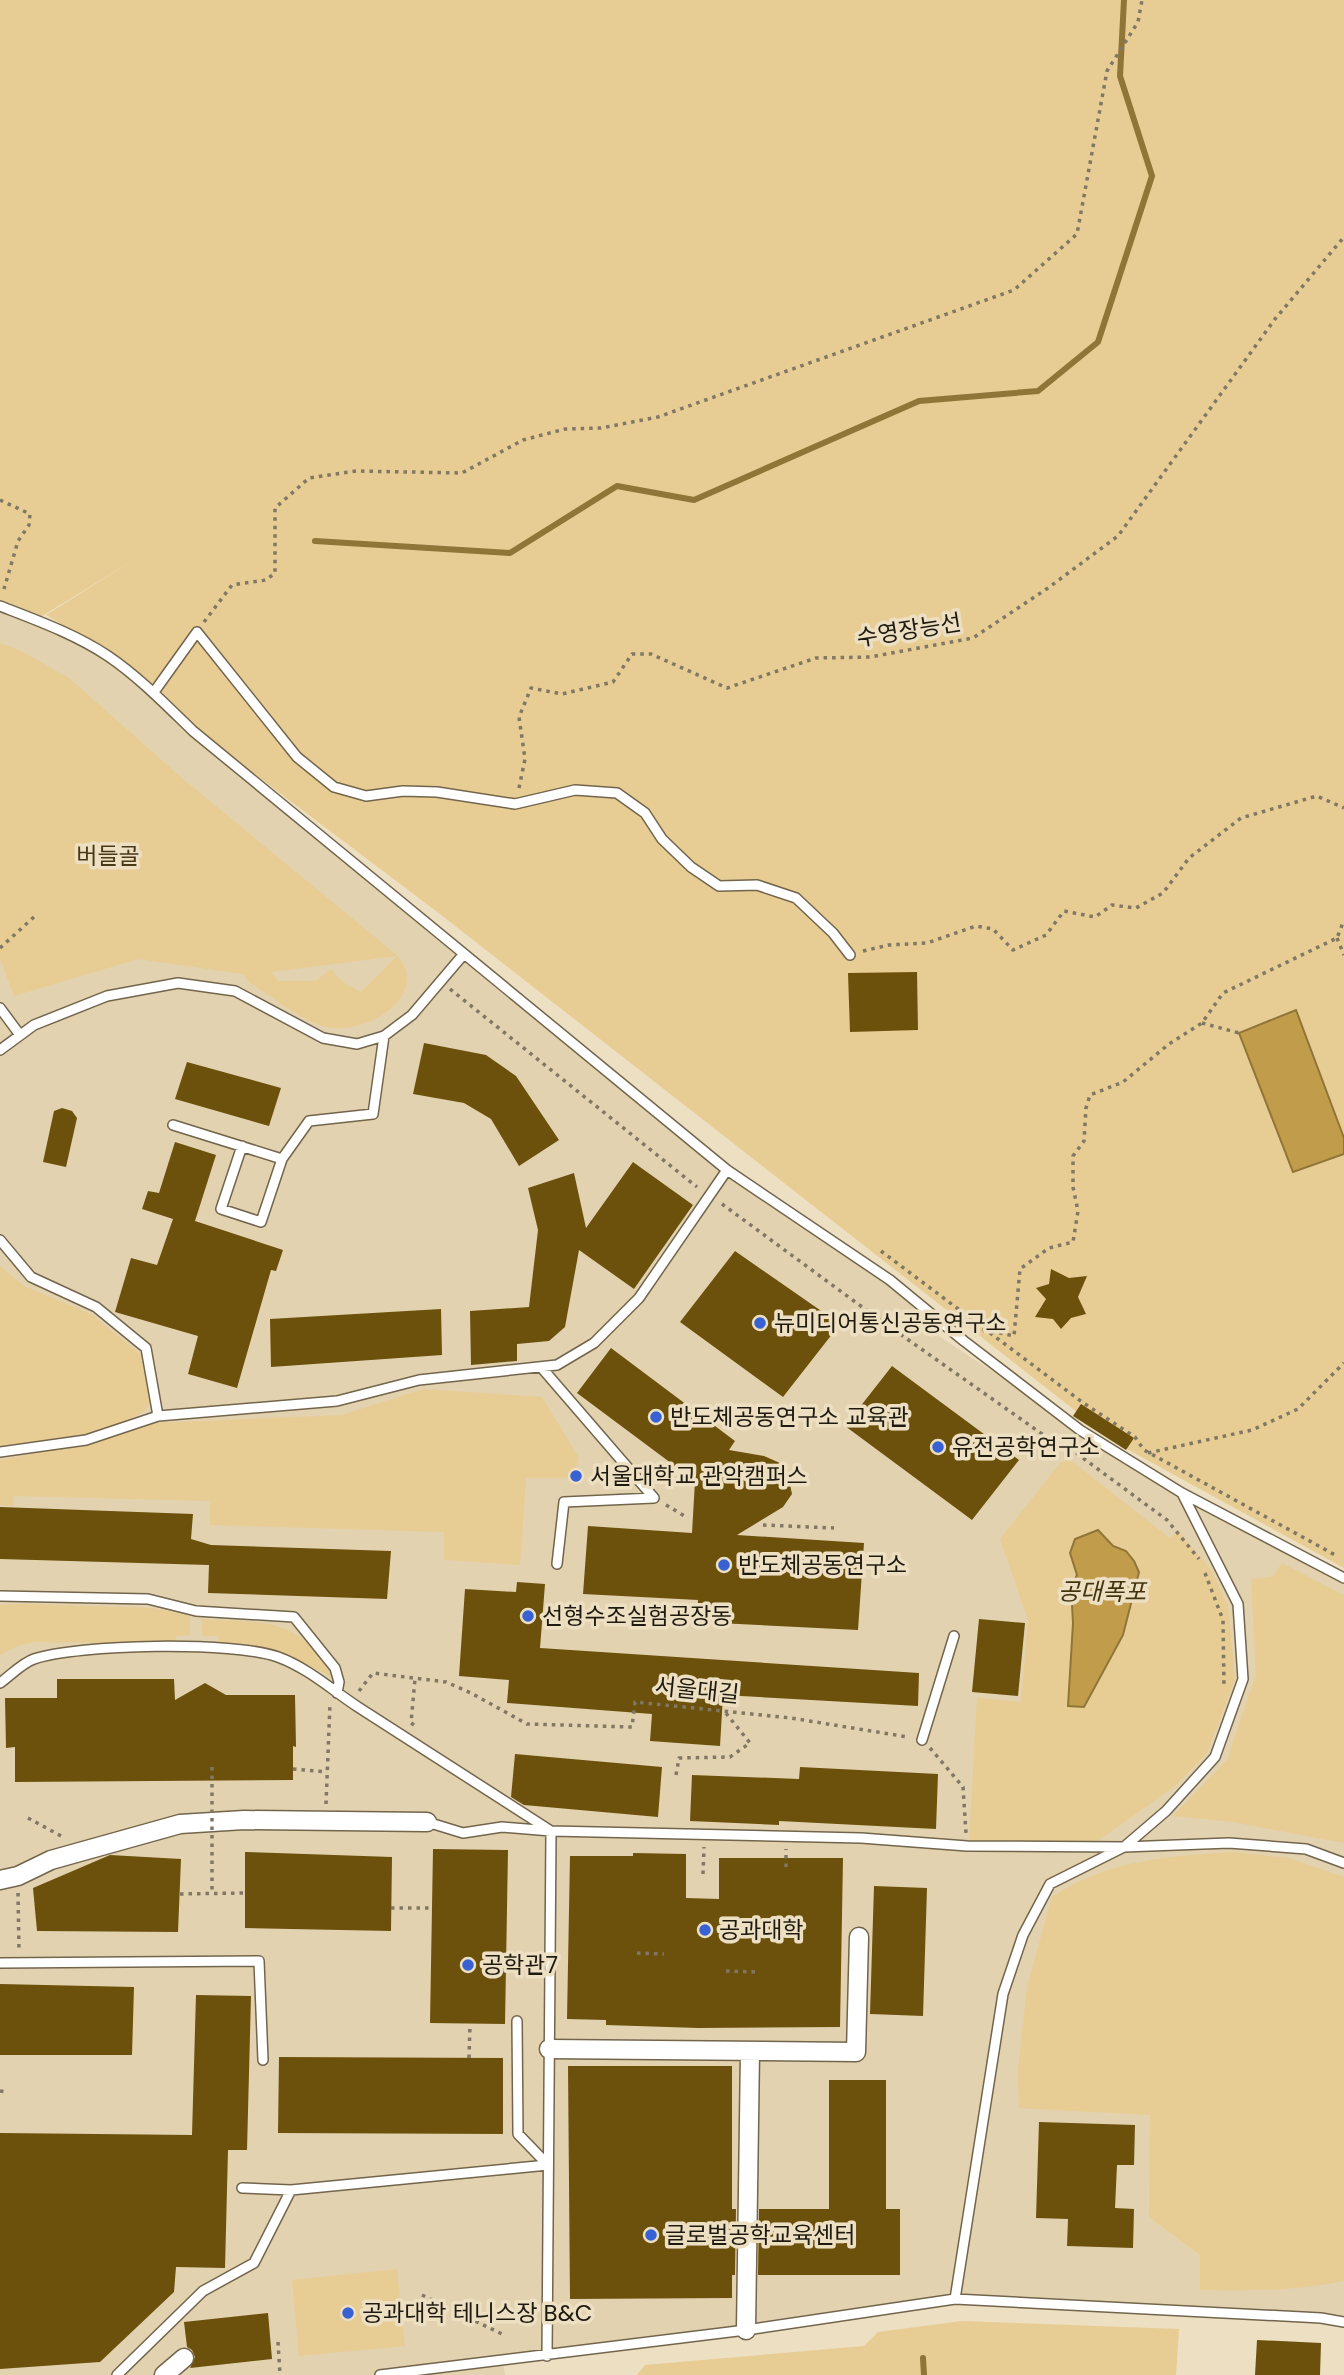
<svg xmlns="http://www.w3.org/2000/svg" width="1344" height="2375" font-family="Poppins,'Noto Sans KR',sans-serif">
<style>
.built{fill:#e3d2af}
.green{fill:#e7cc93;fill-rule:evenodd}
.water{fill:#c19c4b;stroke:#907539;stroke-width:2}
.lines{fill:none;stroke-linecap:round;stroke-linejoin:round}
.stream{stroke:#907539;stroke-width:6}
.building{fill:#6c510d}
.lane-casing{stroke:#72654c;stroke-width:12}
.street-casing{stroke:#72654c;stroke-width:21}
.path{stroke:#807764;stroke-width:3.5;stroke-dasharray:3.5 5;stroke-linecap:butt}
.lane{stroke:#fff;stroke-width:9}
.street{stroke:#fff;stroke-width:18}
.path-bridge{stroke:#807764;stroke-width:3.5;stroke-dasharray:3.5 5;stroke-linecap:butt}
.poi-dot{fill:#3862d3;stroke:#eddfc2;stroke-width:2.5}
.labels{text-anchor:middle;stroke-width:7;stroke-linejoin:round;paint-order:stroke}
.street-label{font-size:23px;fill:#1f1a10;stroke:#eddfc2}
.park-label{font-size:23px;fill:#493916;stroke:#eddfc2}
.poi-label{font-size:23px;fill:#1f1a10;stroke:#eddfc2;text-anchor:start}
.water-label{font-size:24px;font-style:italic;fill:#433410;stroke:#eddfc2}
</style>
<rect width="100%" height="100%" fill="#eddfc2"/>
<!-- built -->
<path class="built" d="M0,606L107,655L193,731L727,1170L890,1280L936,1334L1123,1458L1344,1578V2322L955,2299L503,2362L505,2375H0Z"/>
<!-- green -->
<path class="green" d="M0,0H1344V1568L1118,1444L440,914L154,698L159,690L122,661L46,615L137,558L37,619L0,605Z
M0,643L23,652L69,678L183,779L398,956C431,998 363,1036 326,1027C301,1021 272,996 250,983L243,974L138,959L14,996L0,958ZM397,956L361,992L343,982L331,969L316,981H278L271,972Z
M0,1266L24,1286L91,1314L140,1354L150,1399L147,1409L138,1415L97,1432L0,1447Z
M423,1389L542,1397L579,1458L573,1478H526L520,1565L444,1560V1532L210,1525V1501L14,1496L13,1506L0,1505V1460L88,1444L155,1423L342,1415Z
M1070,1460L1170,1538L1178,1530L1212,1571L1228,1605L1235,1679L1207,1753L1175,1786L1098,1841L969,1843L977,1698L1021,1702L1028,1620L1000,1539L1060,1463ZM1113,1546L1126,1551L1098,1677L1084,1707L1071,1588L1077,1575L1070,1553Z
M1282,1563L1344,1595V1843L1233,1822L1173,1816L1227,1760L1256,1675L1251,1579L1273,1576Z
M26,1604L154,1608L190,1616V1635L176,1636L175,1644L35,1642L17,1646L0,1655V1605Z
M202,1619C264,1623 300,1616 333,1678C293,1655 265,1644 218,1642V1636H202Z
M1233,1852L1289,1858L1344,1877V2281C1294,2291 1250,2291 1200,2290V2255L1149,2217L1150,2115L1019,2108L1018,2070L1027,1987L1052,1897C1107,1860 1169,1856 1233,1852Z
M397,2269L405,2346L299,2356L292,2280Z
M962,2321L1179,2329L1176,2375H637L645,2365L864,2346L878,2332Z"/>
<!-- water -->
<path class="water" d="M1296,1010L1344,1138V1154L1293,1172L1239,1033Z
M1098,1530L1113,1546L1126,1551L1134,1561L1139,1572L1123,1635L1084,1707L1068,1706L1073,1623L1071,1588L1077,1575L1070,1553L1075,1539Z"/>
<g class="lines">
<!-- stream -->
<path class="stream" d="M315,541L510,553L617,486L694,500L919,401L1038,391L1098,342L1152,176L1120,76L1124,0
M923,2358L924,2375"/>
</g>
<!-- building -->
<path class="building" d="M917,972L918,1030L850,1032L848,973Z
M424,1043L486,1055L516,1076L559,1140L519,1166L491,1119L464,1103L413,1094Z
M187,1062L281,1088L269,1126L175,1099Z
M62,1108L72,1111L77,1118L66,1167L43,1162L54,1111Z
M175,1142L216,1155L195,1221L283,1250L276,1271L271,1270L237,1388L188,1374L198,1336L115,1312L131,1258L157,1265L173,1219L142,1209L148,1191L159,1193Z
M633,1162L693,1205L634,1289L579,1250L565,1327L549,1341L517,1344V1361L471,1365L470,1311L529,1307L538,1230L528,1188L574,1173L586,1228Z
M735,1251L840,1324L783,1397L680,1322Z
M1051,1269L1069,1278L1087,1276L1078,1297L1086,1314L1071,1318L1061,1329L1053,1319L1035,1317L1046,1299L1036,1288L1049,1284Z
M441,1309L442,1355L271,1367L270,1319Z
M611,1348L735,1441L729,1450L764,1456L780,1463L789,1480L792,1494L783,1507L737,1535L864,1543L858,1630L697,1622L698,1600L583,1594L588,1526L692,1533L695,1481L577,1393Z
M892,1366L1019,1460L972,1520L845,1426Z
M1081,1404L1134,1438L1126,1450L1073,1416Z
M0,1507L193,1514L191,1539L211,1545L391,1551L387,1599L208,1593L209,1565L0,1559Z
M517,1582L545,1584L540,1648L919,1673L918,1706L723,1695L720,1746L650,1741L652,1714L507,1703L509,1680L459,1676L465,1589L516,1592Z
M979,1619L1025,1623L1018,1696L972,1692Z
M57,1679H174L175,1700L205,1683L226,1695H295L296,1747L293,1746V1780L15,1782V1747L6,1748L5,1698H57Z
M515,1754L662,1767L658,1817L524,1805L511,1797Z
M800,1767L938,1774L936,1829L779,1821V1825L690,1821L692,1775L799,1779Z
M433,1849L508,1850L505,2024L430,2023Z
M245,1852L392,1857L391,1931L245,1928Z
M633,1853L686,1854V1898L719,1899V1858H843L840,2027L698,2028L606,2025V2020L567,2019L570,1856H633Z
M110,1855L181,1859L178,1932L37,1931L33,1888Z
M874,1886L927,1888L923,2016L870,2014Z
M0,1984L134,1987L132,2055H0Z
M196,1995L251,1996L247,2150H228L225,2268L176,2267L174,2292L100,2362L0,2369V2133L192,2135Z
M279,2057L503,2058V2134L278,2133Z
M568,2066H732V2209H736L735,2275H732V2298L570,2299Z
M829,2080H886V2209H900V2275H758L759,2209H829Z
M1039,2122L1135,2125L1134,2165H1117L1115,2208L1134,2209L1133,2248L1067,2246L1068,2219L1036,2218Z
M268,2313L272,2359L190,2368L195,2357L192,2350L187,2347L184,2322Z
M1257,2340L1321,2343L1320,2375H1255Z"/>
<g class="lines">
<defs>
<path id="lane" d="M0,606C36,620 75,634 108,656C139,677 166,705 193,731L727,1170L890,1280L964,1341L1080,1430L1182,1493L1344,1578
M154,692L197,632L297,757L334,787L366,796L403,791L437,792L515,804L575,790L617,793L645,813L662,839L691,867L719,886L757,885L796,898L833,933L850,955
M0,1008L20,1035
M0,1050L34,1025L107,996L178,983L235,991L323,1038L357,1044L384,1036L412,1015L463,955
M173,1125L282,1159
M242,1146L221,1209L261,1222L282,1159L309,1121L373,1114L384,1036
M0,1240L31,1277L96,1307L146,1348L158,1416
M541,1367L654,1498L564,1502L557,1564
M0,1452L86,1440L158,1416L337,1401L419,1380L557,1365L594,1343L639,1298L727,1170
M0,1596L148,1599L196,1611L294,1617L335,1668L339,1682L337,1693
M0,1683C10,1676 22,1663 34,1659C78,1644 234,1641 278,1657C308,1668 332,1690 358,1707C423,1749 487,1790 551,1831L547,2356
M922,1740L954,1636
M427,1822L463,1833L502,1827L551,1831L861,1838L967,1846L1124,1847L1229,1843L1306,1849L1344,1863
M0,1963L259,1961L263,2060
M517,2021L518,2134L548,2165
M242,2188L291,2190L548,2165
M955,2299L1003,1994L1023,1935L1050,1884L1124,1847L1166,1811L1215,1757L1243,1679L1238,1604L1183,1495
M117,2375L203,2291L254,2263L291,2190
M380,2375L746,2330L955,2299L1321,2318L1344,2322"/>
<path id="street" d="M0,1880L18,1876L51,1860L180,1824L244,1820L427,1822
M549,2049L856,2052L859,1937
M746,2330L750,2051
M164,2375L184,2358"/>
</defs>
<!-- lane casing -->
<use href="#lane" class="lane-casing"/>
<!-- street casing -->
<use href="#street" class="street-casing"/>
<!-- path -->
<path class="path" d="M0,500L30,514L29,525L18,541L4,589
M204,622L232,585L266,580L275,573V508L309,478L356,471L462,473L523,440L565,429L601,428L658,417L1014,290L1077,234L1107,71L1138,22L1142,0
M519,788L525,759L519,717L531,688L562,694L613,682L632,654H651L727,688L816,658L870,657L973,638L1048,588L1118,536L1275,319L1344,237
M1337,938L1344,955
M0,948L35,916
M863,951L889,945L927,943L976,926L993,929L1013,950L1046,935L1064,911L1095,917L1112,905L1136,908L1163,893L1189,858L1241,818L1317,796L1344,808
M450,989L697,1187
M1202,1023L1239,1033
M722,1204L873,1315L1052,1441L1072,1450L1167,1520L1199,1559
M881,1251L1082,1402L1135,1437L1144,1450L1337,1556
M975,1335L986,1330L1014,1336L1020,1269L1049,1248L1073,1242L1078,1211L1073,1187V1156L1084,1141L1086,1108L1090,1095L1123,1082L1169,1044L1202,1023L1223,993L1337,938L1344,920
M1148,1453L1252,1430L1298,1409L1344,1363
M666,1505L688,1518
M763,1525L834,1528
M1205,1573L1223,1620L1224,1688
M359,1691L373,1673L446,1682L471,1693L527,1724L632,1727L635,1702L791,1718L908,1737
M414,1725L411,1723L415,1679
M930,1748L963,1787L966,1833
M293,1769L327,1772
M676,1775L679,1758L730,1757L750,1743L725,1712
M326,1804L330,1704
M28,1818L63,1837
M786,1867V1849
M703,1874L704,1847
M18,1893L19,1951
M180,1894L245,1893
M391,1908H432
M637,1953L664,1954
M726,1971L756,1972
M469,2058L470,2024
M0,2091L6,2092
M422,2295L504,2335
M278,2342L280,2375"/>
<!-- lane -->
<use href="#lane" class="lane"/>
<!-- street -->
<use href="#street" class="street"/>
<!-- path-bridge -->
<path class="path-bridge" d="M212,1767V1893"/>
</g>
<!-- markers -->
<g class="poi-dot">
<circle cx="760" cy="1323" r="7"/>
<circle cx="656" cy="1417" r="7"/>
<circle cx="938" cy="1447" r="7"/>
<circle cx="576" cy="1476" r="7"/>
<circle cx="724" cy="1565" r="7"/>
<circle cx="528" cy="1616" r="7"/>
<circle cx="705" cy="1930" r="7"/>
<circle cx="468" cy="1965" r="7"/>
<circle cx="651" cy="2235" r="7"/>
<circle cx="348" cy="2313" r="7"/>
</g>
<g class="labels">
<!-- street labels -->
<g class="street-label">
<text transform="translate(909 630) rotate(-9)" y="8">수영장능선</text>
<text transform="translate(697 1690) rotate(6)" y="8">서울대길</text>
</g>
<!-- park labels -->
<g class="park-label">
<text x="108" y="864">버들골</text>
</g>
<!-- poi labels -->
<g class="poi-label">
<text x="774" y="1331">뉴미디어통신공동연구소</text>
<text x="670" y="1425">반도체공동연구소 교육관</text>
<text x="952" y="1455">유전공학연구소</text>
<text x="590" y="1484">서울대학교 관악캠퍼스</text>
<text x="738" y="1573">반도체공동연구소</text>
<text x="542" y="1624">선형수조실험공장동</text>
<text x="719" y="1938">공과대학</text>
<text x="482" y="1973">공학관7</text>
<text x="665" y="2243">글로벌공학교육센터</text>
<text x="362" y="2321">공과대학 테니스장 B&amp;C</text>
</g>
<!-- water labels -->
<g class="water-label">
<text x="1102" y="1600">공대폭포</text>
</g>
</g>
</svg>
